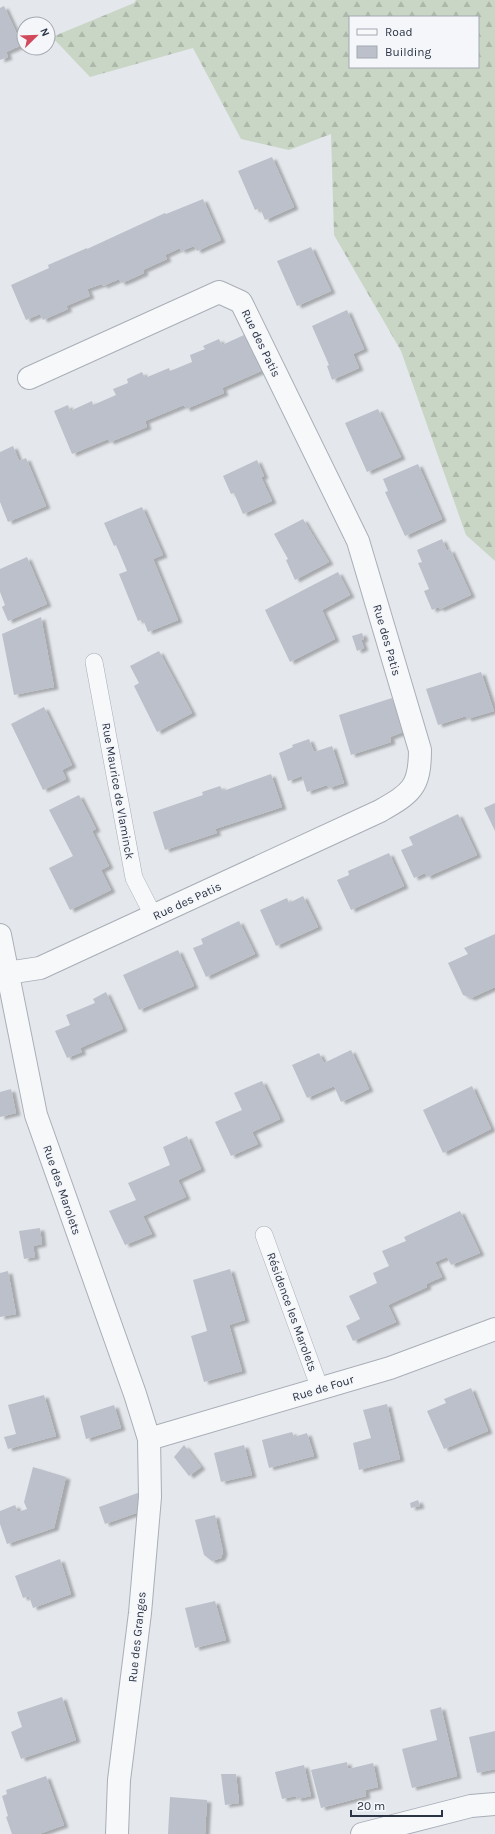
<svg xmlns="http://www.w3.org/2000/svg" width="495" height="1834" font-family="Karla,sans-serif">
<style>
.forest{fill:url(#forest-firs);fill-rule:evenodd}
.building{fill:#bbc0ca;filter:url(#shadow)}
.lines{fill:none;stroke-linecap:round;stroke-linejoin:round}
.lane-casing{stroke:#a9aeb7;stroke-width:18}
.street-casing{stroke:#a9aeb7;stroke-width:24}
.lane{stroke:#f7f8fa;stroke-width:17}
.street{stroke:#f7f8fa;stroke-width:22}
.labels{text-anchor:middle;stroke-width:3;stroke-linejoin:round;paint-order:stroke}
.street-label{font-size:12px;fill:#2b3445;stroke:#f4f6f9}
</style>
<defs>
<pattern id="forest-firs" width="22" height="20" patternUnits="userSpaceOnUse"><rect width="22" height="20" fill="#c9d6c5"/><path d="M5 1l3.5 6h-7zM16 11l3.5 6h-7z" fill="#adb8ab"/></pattern>
<filter id="shadow"><feDropShadow dx="4.5" dy="2.5" stdDeviation="1" flood-color="#0004"/></filter>
</defs>
<rect width="100%" height="100%" fill="#e4e7ec"/>
<!-- forest -->
<path class="forest" d="M136,0H495V561L466,535L401,351L334,235L331,134L289,150L241,139L193,48L90,77L52,37L134,3ZM350,17H478V67H350Z"/>
<!-- building -->
<path class="building" d="M4,6L22,45L6,52L8,57L0,60V8Z
M272,157L294,207L265,220L260,208L255,210L238,171Z
M203,199L221,240L197,251L194,246L181,251L180,248L165,255L167,259L143,270L144,273L129,280L121,283L119,279L103,286L102,284L87,289L90,296L66,306L68,309L43,320L40,314L26,320L11,285L49,268L48,265L87,248V249L165,213L166,214Z
M311,247L331,291L297,306L277,261Z
M347,310L364,349L353,354L359,368L332,380L327,366L329,365L312,326Z
M244,335L261,371L222,388L224,393L186,409L184,405L145,421L147,427L110,442L108,439L72,454L54,411L68,405L70,411L92,401L93,405L116,395L113,389L128,383L127,379L142,372L145,378L169,368L170,371L192,362L190,355L205,349L203,346L219,339L222,345Z
M378,409L401,457L367,472L345,423Z
M13,446L19,461L26,458L46,506L8,522L0,502V452Z
M257,460L264,476L261,477L272,501L243,514L234,493L231,494L223,476Z
M418,464L442,519L405,536L385,492L388,491L383,479Z
M142,507L163,555L153,559L178,620L148,632L143,619L138,621L119,574L127,571L116,545L114,546L104,523Z
M303,519L329,562L295,580L286,560L288,559L274,534Z
M442,539L447,551L450,549L471,595L440,609L438,607L432,610L424,591L429,589L418,563L422,562L417,550Z
M27,557L47,604L8,621L2,607L5,605L0,592V569Z
M338,572L350,595L322,610L335,639L290,662L265,610Z
M41,617L54,687L14,695L2,634Z
M362,633L364,639L361,640L364,648L357,651L352,636Z
M159,651L192,713L157,732L134,686L139,683L130,666Z
M481,672L494,711L467,719L466,716L438,725L426,689Z
M392,698L403,732L390,737L391,742L351,755L339,715Z
M44,707L72,765L62,770L66,779L43,790L11,724Z
M309,739L314,752L332,746L344,783L329,788L327,785L307,792L302,776L288,781L279,753L293,747L292,745Z
M271,774L282,807L215,829L217,833L165,850L153,812L203,795L202,792L220,786L223,791Z
M79,795L96,829L92,831L109,866L101,870L111,890L70,910L49,868L73,856L49,810Z
M495,803V831L484,808Z
M458,814L477,855L427,877L425,873L414,878L401,850L413,845L409,837Z
M389,853L404,886L351,910L337,880L349,875L348,871Z
M303,896L318,927L276,946L260,910L287,898L289,903Z
M239,921L255,954L206,977L193,948L203,944L201,939Z
M495,934V987L471,998L463,995L448,963L468,954L464,948Z
M178,950L194,986L139,1010L123,975Z
M106,992L123,1029L80,1048L82,1052L67,1058L55,1031L70,1025L66,1015L95,1003L93,999Z
M351,1050L369,1089L341,1102L334,1086L307,1098L292,1065L319,1053L324,1063Z
M262,1081L280,1119L252,1132L258,1144L231,1156L215,1122L242,1110L234,1093Z
M472,1086L491,1129L443,1153L423,1110Z
M11,1089L16,1113L0,1117V1092Z
M187,1136L201,1169L178,1180L186,1197L143,1216L152,1234L125,1245L109,1211L136,1200L128,1183L170,1165L163,1147Z
M460,1211L480,1253L451,1265L447,1257L435,1262L442,1277L426,1284L427,1287L388,1305L396,1322L353,1341L346,1326L360,1319L349,1296L377,1283L373,1273L389,1266L382,1251L406,1241L404,1237Z
M40,1228L42,1244L33,1246L35,1257L24,1259L19,1231Z
M230,1269L245,1320L229,1325L242,1371L204,1382L191,1336L207,1331L193,1280Z
M8,1271L16,1314L0,1317V1273Z
M471,1388L488,1431L444,1449L427,1411L446,1403L444,1399Z
M44,1395L56,1436L8,1449L4,1437L16,1434L8,1405Z
M387,1404L400,1459L359,1470L353,1443L371,1438L363,1410Z
M114,1405L121,1428L86,1439L80,1416Z
M292,1432L294,1437L307,1433L314,1456L269,1468L262,1440Z
M184,1445L201,1467L189,1476L174,1457Z
M244,1445L252,1475L221,1482L214,1453Z
M33,1467L66,1477L54,1528L7,1544L0,1524V1511L15,1505L18,1512L27,1509L24,1502Z
M143,1491L142,1511L105,1524L99,1507Z
M418,1500L420,1506L411,1508L410,1503Z
M215,1515L223,1552L221,1558L212,1561L204,1555L195,1520Z
M60,1559L71,1594L33,1608L29,1596L23,1598L15,1576Z
M215,1601L226,1640L195,1648L185,1608Z
M62,1697L76,1740L21,1759L11,1732L22,1727L17,1712Z
M441,1707L457,1776L412,1788L402,1749L437,1740L430,1710Z
M495,1731V1769L477,1773L469,1737Z
M347,1762L348,1769L373,1763L378,1787L365,1790L366,1796L321,1808L311,1770Z
M304,1765L311,1796L297,1799L296,1796L282,1799L275,1772Z
M221,1774H236L239,1803L225,1805Z
M46,1776L64,1825L39,1834H12L6,1817L8,1816L2,1796L7,1794L6,1790Z
M170,1797L207,1800L205,1834H168Z"/>
<g class="lines">
<defs>
<path id="lane" d="M94,662L134,878L154,917
M264,1235L320,1389"/>
<path id="street" d="M0,935L36,1115L135,1394L149,1439L150,1497L140,1613L119,1780L117,1834
M7,973L40,968L380,811C411,793 420,788 420,750L358,541L241,302L219,292L29,378
M149,1439L390,1368L495,1329
M362,1834L471,1806L495,1804"/>
</defs>
<!-- lane casing -->
<use href="#lane" class="lane-casing"/>
<!-- street casing -->
<use href="#street" class="street-casing"/>
<!-- lane -->
<use href="#lane" class="lane"/>
<!-- street -->
<use href="#street" class="street"/>
</g>
<g class="labels">
<!-- street labels -->
<g class="street-label">
<text transform="translate(261 343) rotate(64)" y="4">Rue des Patis</text>
<text transform="translate(387 640) rotate(74)" y="4">Rue des Patis</text>
<text transform="translate(118 791) rotate(80)" y="4">Rue Maurice de Vlaminck</text>
<text transform="translate(187 901) rotate(-25)" y="4">Rue des Patis</text>
<text transform="translate(62 1190) rotate(71)" y="4">Rue des Marolets</text>
<text transform="translate(292 1312) rotate(70)" y="4">Résidence les Marolets</text>
<text transform="translate(323 1388) rotate(-17)" y="4">Rue de Four</text>
<text transform="translate(137 1637) rotate(-84)" y="4">Rue des Granges</text>
</g>
</g>
<!-- legend -->
<rect x="349" y="16" width="130" height="52" fill="#f4f6f9" stroke="#a4a8b1"/>
<rect x="357" y="29" width="20" height="6" fill="#f7f8fa" stroke="#a4a8b1"/>
<text x="385" y="36" font-size="12" fill="#2b3445">Road</text>
<rect x="357" y="46" width="20" height="12" fill="#bbc0ca" stroke="#a4a8b1"/>
<text x="385" y="56" font-size="12" fill="#2b3445">Building</text>
<!-- north arrow -->
<g transform="translate(36 36) rotate(67)"><circle r="19" fill="#f4f6f9" stroke="#a4a8b1"/>
<path d="M0-3L7 15L0 10L-7 15Z" fill="#d1495b"/>
<text y="-6" font-size="11" font-weight="bold" text-anchor="middle" fill="#2b3445">N</text>
</g>
<!-- scale -->
<path d="M351 1810v6h91v-6" fill="none" stroke="#2b3445" stroke-width="2"/>
<text x="357" y="1810" font-size="12" fill="#2b3445" stroke="#f4f6f9" stroke-width="3" paint-order="stroke">20 m</text>
</svg>
